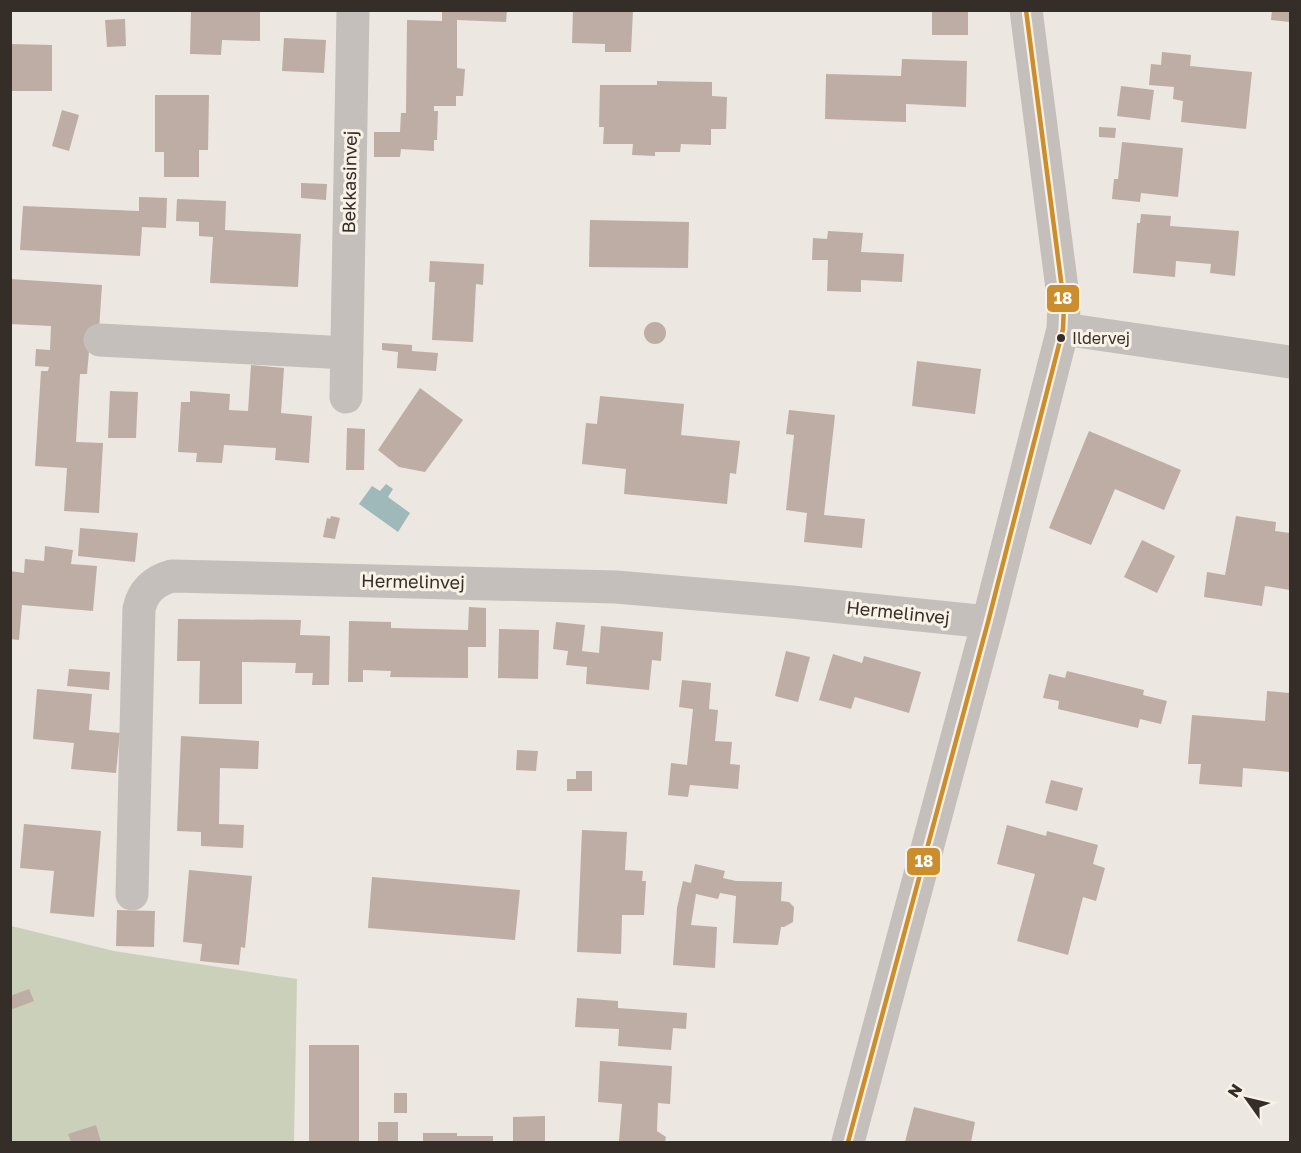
<svg xmlns="http://www.w3.org/2000/svg" width="1301" height="1153" font-family="'Golos Text',sans-serif">
<style>
.green{fill:#cbd0bb}
.water{fill:#9fb9ba}
.building{fill:#beada4}
.lines{fill:none;stroke-linecap:round;stroke-linejoin:round}
.street{stroke:#c4bfba;stroke-width:33}
.bus-1-casing{stroke:#f8f2e8;stroke-width:9}
.bus-1{stroke:#cc8e2c;stroke-width:4.5}
.bus-dot{fill:#342d28;stroke:#f8f2e8;stroke-width:2}
.labels{text-anchor:middle;stroke-width:6;stroke-linejoin:round;paint-order:stroke}
.bus-label{font-size:16px;fill:#342d28;stroke:#f8f2e8;text-anchor:start}
.street-label{font-size:18px;fill:#342d28;stroke:#f8f2e8}
.line-badge{stroke:#f8f2e8;stroke-width:2}
.badge-label{font-size:16px;text-anchor:middle;font-weight:bold;fill:#fff}
</style>
<rect width="100%" height="100%" fill="#ece7e0"/>
<!-- green -->
<path class="green" d="M11,926L114,951L297,979L294,1142H11Z"/>
<!-- water -->
<path class="water" d="M386,484L393,489L388,497L410,513L398,532L359,504L372,486L380,491Z"/>
<!-- building -->
<path class="building" d="M191,10H260V41L222,40L221,55L190,54Z
M442,10H507L506,22L457,20V68L465,69L463,96H456V106H434V111H438L437,140H434V151L401,149L400,157H374V132H400L401,113H406L407,20L442,21Z
M573,10H633L631,52H605V44L572,43Z
M932,10H968V35H932Z
M1272,10H1290V22L1271,20Z
M125,19L126,46L107,47L105,20Z
M284,38L326,40L324,73L282,71Z
M10,44L52,45V91H10Z
M1162,52L1191,55L1190,66L1252,72L1246,129L1181,122L1183,101L1173,99L1174,87L1149,85L1151,64L1161,65Z
M902,59L967,61L966,107L906,104V122L825,119L826,74L901,76Z
M657,81L712,82V96L727,97L726,129H711V145L681,144L680,152H655V156L632,155L633,144H603L604,127H599L600,85H657Z
M1121,86L1154,90L1150,120L1117,116Z
M155,95H209L208,150H199V177H164V152H155Z
M62,110L79,115L69,151L52,146Z
M1099,127L1116,128L1115,138L1099,137Z
M1122,142L1183,148L1178,197L1141,193L1140,202L1112,199L1114,179H1118Z
M301,183L327,184L326,200L301,198Z
M139,197L167,198L166,228L142,227L140,256L20,250L23,206L139,211Z
M177,199L226,201L225,230L301,234L298,287L210,283L213,237L199,236V222L176,221Z
M1141,214L1171,216L1170,226L1239,231L1235,276L1210,273L1211,264L1176,261L1175,277L1133,273L1137,223H1140Z
M590,220L689,222L688,268L589,267Z
M828,231L863,233L861,252L904,254L902,282L861,280V292L827,291L828,260H812L813,238L827,239Z
M430,261L484,264L483,285L476,284L473,342L432,340L435,282H429Z
M10,279L102,285L99,330L91,329L87,374H80L76,442L103,443L99,513L64,511L67,468L35,466L41,371H48L49,367L35,366L36,349L50,350L51,326L10,324Z
M644 333a11 11 0 1 1 22 0a11 11 0 1 1-22 0Z
M382,343L412,345V351L438,353L436,371L397,368L398,352L382,350Z
M917,361L981,369L975,414L912,406Z
M251,365L284,368L281,413L312,416L309,463L275,460L276,448L224,445L222,463L196,462L197,453L178,452L181,402H190V391L230,394L229,410L248,411Z
M420,388L463,420L425,472L399,467L378,450Z
M110,391L138,392L136,438H108Z
M600,396L684,404L681,435L740,441L736,474L730,473L727,504L624,494L626,469L582,464L586,423L597,424Z
M789,410L835,415L824,515L865,519L862,548L804,542L807,513L786,510L794,435L786,434Z
M347,428L365,429L364,470H346Z
M1089,431L1181,470L1164,510L1115,489L1091,545L1049,528Z
M331,516L340,518L335,539L323,537L327,518L330,519Z
M1236,516L1276,522L1275,531L1290,533V590L1265,586L1262,606L1204,597L1207,572L1225,575Z
M80,528L138,533L135,562L78,556Z
M1142,540L1175,556L1157,593L1124,577Z
M45,546L73,550L71,564L97,566L93,611L22,605L19,640L10,639V571L24,573L25,559L44,561Z
M469,607L486,608V647H468V678L390,677L391,671L363,670V682H348L349,621L391,622V628L468,630Z
M178,619L301,620L300,635L330,636L329,685H312L313,673H295L296,663L242,662V704H199L200,661H177Z
M556,622L585,625L582,651L599,653L601,626L663,632L661,661L652,660L649,690L586,684L587,667L566,665L568,651L553,649Z
M499,629L539,630L538,679L498,678Z
M786,651L810,657L798,702L775,696Z
M833,654L862,663L864,656L921,672L909,713L855,697L851,709L819,700Z
M69,669L110,672L109,690L67,686Z
M1067,671L1144,690L1143,695L1167,701L1161,724L1140,719L1138,728L1058,709L1059,701L1043,698L1049,674L1065,678Z
M682,680L711,683L709,709L718,710L715,741L732,742L730,764L740,765L738,789L690,785L688,797L668,795L671,763L687,765L693,709L679,707Z
M37,689L92,694L89,730L120,733L116,773L71,769L74,743L33,739Z
M1267,691L1290,693V772L1243,768L1242,787L1199,784L1201,764H1188L1192,715L1265,721Z
M181,736L259,741L258,769L220,768L219,824L244,825L243,848L201,846V832L177,831Z
M517,750L538,751L536,771L516,770Z
M576,771H592V791H567V779H576Z
M1051,780L1083,788L1077,811L1045,803Z
M24,824L101,831L94,917L50,913L54,871L20,868Z
M1007,825L1046,836L1047,831L1098,845L1093,864L1105,868L1096,901L1083,897L1068,955L1017,941L1035,874L997,864Z
M582,830L627,832L625,870L643,871L642,881H646L644,915H622L621,954L577,952Z
M695,864L725,871L723,878L736,881L782,882L781,901L789,902L794,907L793,922L784,927H781L778,945L733,943L736,896L720,893L718,899L696,894L691,925L717,927L715,968L673,965L677,908L683,881L691,883Z
M189,870L252,876L245,948L241,947L239,965L200,961L202,944L183,942Z
M372,877L520,890L515,940L368,928Z
M117,910L155,911L154,947L116,946Z
M29,989L34,1001L10,1010V996Z
M577,998L618,1001V1008L687,1013L686,1029L673,1028L671,1050L618,1046L619,1029L575,1027Z
M309,1045H359V1142H309Z
M600,1061L672,1066L670,1104L658,1103L657,1131L666,1137L665,1142L619,1141L622,1104L598,1102Z
M394,1093H407V1113H394Z
M914,1107L975,1122L971,1142H905Z
M545,1116V1142H513V1117Z
M378,1122H398V1142H378Z
M96,1125L101,1142H71L68,1134Z
M423,1133H457V1136H493V1142H423Z"/>
<g class="lines">
<!-- street -->
<path class="street" d="M1063,329L1290,362
M100,340L347,353
M346,397L353,10
M132,894L139,609C143,591 154,581 172,576L616,587L792,602L988,622
M848,1142L988,622L1063,329L1064,304L1026,10"/>
<defs>
<path id="bus-1" d="M848,1142L988,622L1063,329L1064,304L1026,10"/>
</defs>
<!-- bus-1 casing -->
<use href="#bus-1" class="bus-1-casing"/>
<!-- bus-1 -->
<use href="#bus-1" class="bus-1"/>
</g>
<!-- markers -->
<circle class="bus-dot" cx="1061" cy="338" r="5"/>
<g class="labels">
<!-- bus labels -->
<g class="bus-label">
<text x="1072" y="344">Ildervej</text>
</g>
<!-- street labels -->
<g class="street-label">
<text transform="translate(350 182) rotate(-89)" y="6">Bekkasinvej</text>
<text transform="translate(413 582) rotate(1)" y="6">Hermelinvej</text>
<text transform="translate(898 613) rotate(6)" y="6">Hermelinvej</text>
</g>
</g>
<g class="line-badge">
<rect x="1046" y="284" width="34" height="29" rx="6" fill="#cc8e2c"/>
<rect x="906" y="847" width="35" height="29" rx="6" fill="#cc8e2c"/>
</g>
<g class="badge-label">
<text x="1063" y="304">18</text>
<text x="924" y="867">18</text>
</g>
<!-- border -->
<rect width="1301" height="1153" fill="none" stroke="#342d28" stroke-width="24"/>
<!-- north arrow -->
<g transform="translate(1247 1099) rotate(304)" stroke="#f8f2e8" stroke-width="4.5" paint-order="stroke">
<path d="M0-4.5L10 22L0 15L-10 22Z" fill="#342d28"/>
<text y="-9" font-size="16" font-weight="bold" text-anchor="middle" fill="#342d28">N</text>
</g>
</svg>
